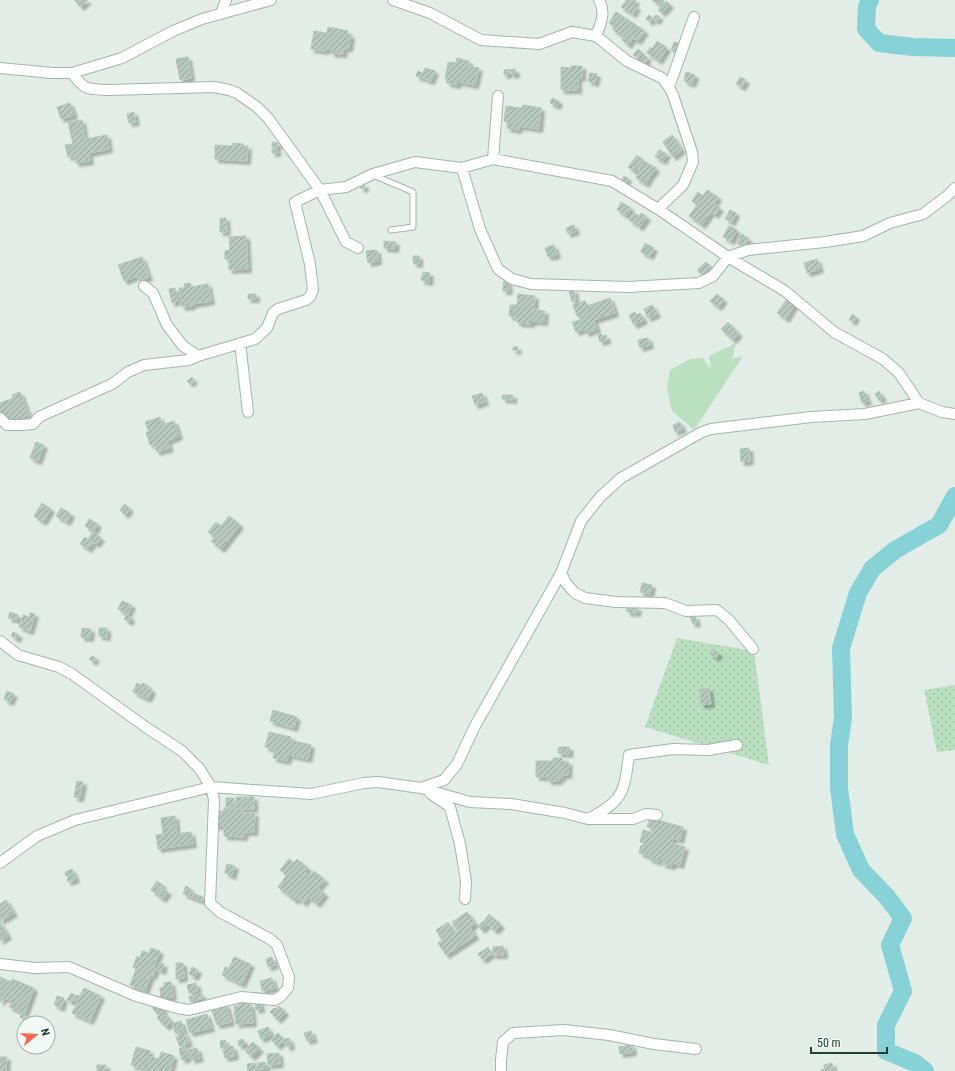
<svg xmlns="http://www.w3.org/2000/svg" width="955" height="1071" font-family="'Roboto Condensed',sans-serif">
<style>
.grass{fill:url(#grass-dots)}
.green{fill:#bae0c0}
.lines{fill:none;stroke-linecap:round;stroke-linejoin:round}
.river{stroke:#87d2d6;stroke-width:18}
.building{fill:url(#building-hatch);stroke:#b4c7bd;filter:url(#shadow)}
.lane-casing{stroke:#a4b6ae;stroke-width:7}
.street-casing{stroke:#a4b6ae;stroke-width:12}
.lane{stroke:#fff;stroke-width:5}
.street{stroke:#fff;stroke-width:10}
</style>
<defs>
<pattern id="grass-dots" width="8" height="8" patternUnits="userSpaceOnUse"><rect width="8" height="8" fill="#bae0c0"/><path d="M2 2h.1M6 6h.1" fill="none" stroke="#a0c1a6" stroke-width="1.8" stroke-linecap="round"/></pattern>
<pattern id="building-hatch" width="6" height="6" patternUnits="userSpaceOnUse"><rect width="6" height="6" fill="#b7c8c0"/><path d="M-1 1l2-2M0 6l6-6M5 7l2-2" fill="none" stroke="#94a49d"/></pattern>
<filter id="shadow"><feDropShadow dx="3.5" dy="3.5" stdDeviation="1" flood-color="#0004"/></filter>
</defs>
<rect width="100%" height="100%" fill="#e2ede7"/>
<!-- grass -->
<path class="grass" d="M677,638L754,651L769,765L645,727Z
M955,685V750L937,752L924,690Z"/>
<!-- green -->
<path class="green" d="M736,343L732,359L743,356L694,430L672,411L667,388L670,370L690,359L703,358L711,369L709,356Z"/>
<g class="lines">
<!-- river -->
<path class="river" d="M870,0L867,6L866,29L879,43L913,47L955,48
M925,1071L915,1063L886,1051V1025L903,991L890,945L903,918L886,896L861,870L845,834L839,788V745L843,718L841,648L858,593L872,569L895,550L939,525L955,496"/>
</g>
<!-- building -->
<path class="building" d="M74,0H88L81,7Z
M625,0H636L633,5L637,7L633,14L621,7L626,1Z
M652,0H663L664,1L661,6Z
M666,1L670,5L662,13L658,10Z
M616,12L645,31L638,41L633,38L628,45L622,40L624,37L613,30L614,27L609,23Z
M649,15L653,18L650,22L646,19Z
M656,15L660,17L656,21L653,19Z
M328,27L348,31L347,35H351L349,48H344L343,54L331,53L332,50L325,49V51L311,49L314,31L327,33Z
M657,41L667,48L659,61L647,53L650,47L652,49Z
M674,42L680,43L677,52L671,51Z
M638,49L642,52L638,58L633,55Z
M644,55L648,58L644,64L640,61Z
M188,57L191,78L180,80L176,59Z
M457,58L469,61L468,66L479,68L475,85L458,82L457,85L447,83V79H445L448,62L456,63Z
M571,66H582V78L578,77V90H561V67L571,68Z
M425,68L435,71L431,81L416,76L418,71L423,73Z
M509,69V74L504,75V70Z
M515,69L516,74L512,75L510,70Z
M686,72L695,75L692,84L684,81Z
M590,73L597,74L595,83L588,81Z
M740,77L746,80L742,87L736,84Z
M552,98L559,101L557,106L550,103Z
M70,103L74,115L61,119L57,107Z
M523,105L541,108L539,129L519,126V130L507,128L508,122L504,121L506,106L522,108Z
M134,112L136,122L129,123L127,114Z
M82,120L85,139L107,135L109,149L89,153L90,161L76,163L74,156L68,157L65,145L73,144L68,122Z
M672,135L682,150L673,157L663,142Z
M272,142L278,143L277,148L272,147Z
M233,143L243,144V146H248L247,161L215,159V145L233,146Z
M272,149H277V153H272Z
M659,150L667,154L663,161L655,157Z
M637,155L643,160L635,172L628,167Z
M644,161L656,168L653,173H652L646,184L636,178L640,170L638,169L641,164L643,165Z
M624,176L628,178L626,182L622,180Z
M364,184L365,188L361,189L360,185Z
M707,190L718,197L714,204L720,208L715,215L711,212L702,225L689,216L697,205L692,201L698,192L703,196Z
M621,202L631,208L626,216L617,210Z
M730,210L736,213L732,222L725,219Z
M634,213L640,216L641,213L647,217L640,227L629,220Z
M220,218H226L227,232H220Z
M574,225L576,231L568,234L566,228Z
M729,226L737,230L731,241L723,237Z
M742,234L749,239L743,247L737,243Z
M246,236L248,269L229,270V259H225V251L230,250L229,237Z
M384,241L396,242L395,249L384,248Z
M645,243L654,248L650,256L641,252Z
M554,245L557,255L548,257L545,248Z
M377,250L378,261L368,263L366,251Z
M413,256H419V264L413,263Z
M142,257L149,277L139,280L137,276L124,281L118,265Z
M817,259L820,269L807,273L804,263Z
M706,262L712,268L704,277L697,270Z
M423,272L430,273L429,282L421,280Z
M503,282H508L509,291H503Z
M190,283L191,287L208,284L211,301L192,304V306L182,307L179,288H185L184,284Z
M175,288L178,301L172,303L169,289Z
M574,290L576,300L572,302L569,291Z
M248,294H256V299H248Z
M518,294L535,296L534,310L545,311L544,322L532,321L531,324L518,323V321H516V317L509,316L510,305H517Z
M717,294L724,300L718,307L710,301Z
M610,298L615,313L594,320L597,329L586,333L585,329L576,332L572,322L581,320L579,316H577L573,305L585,301L587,306Z
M787,299L795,304L786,319L777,313Z
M652,305L657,314L648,318L644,309Z
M635,312L636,315L640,313L644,320L634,325L629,315Z
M852,314L856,317L853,322L849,320Z
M728,322L739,334L733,340L721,329Z
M601,333L602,336L606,335L607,340L600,342L598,334Z
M648,338L650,345L640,348L638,340Z
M513,347H518L517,351L513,350Z
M192,377L194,380L190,384L187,381Z
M864,391L868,401L862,403L859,393Z
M879,391L883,398L879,400L875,394Z
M20,392L30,419L19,423L17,418L5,423L0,410V403L13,398L12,395Z
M482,393L485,402L475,405L472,396Z
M503,395H513V400L502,399Z
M160,417L162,425L174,421L179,436L167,441L170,448L157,452L154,444L150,445L146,432H149L145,422Z
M680,422L683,429L675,432L673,425Z
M36,442L44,445L38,461L30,458Z
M749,448L750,461L741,462L740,449Z
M42,503L51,509L43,522L34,516Z
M125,504L130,509L125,515L120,510Z
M61,508L71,514L67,522L56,516Z
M229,516L240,525L221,549L211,541L215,537L208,532L216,522L221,526Z
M89,519L98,524L94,531L85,526Z
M93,532L101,538L97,544L88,539Z
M85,537L93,543L88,549L80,544Z
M642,583L652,585L650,594L640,592Z
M122,601L132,605L128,614L118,609Z
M627,606L638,608L637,613L627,612Z
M10,612L18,615L17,620L8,618Z
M30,613L35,614L30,631L19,627L23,615L29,617Z
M127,615L131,618L129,622L124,619Z
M695,616L697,623L693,624L690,617Z
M82,628L91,629L90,638L81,637Z
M99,628H107V637L99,636Z
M13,632L19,635L17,639L11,636Z
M712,649L719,653L716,658L710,654Z
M92,656L96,658L93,662L89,659Z
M137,683L141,685L142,683L148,685L147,687L152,690L148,699L133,692Z
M709,688L711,704L701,705L700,689Z
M7,691L14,694L10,702L4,699Z
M273,710L297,717L294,728L270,721Z
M269,732L291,737L290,740L311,745L308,759L289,755L287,761L273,758L275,750L265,747Z
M559,747H570L569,754L558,753Z
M553,758H562V761L569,762L568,775H562V778H559V781H548V777H536V761H553Z
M77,781L83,782L80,798L74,797Z
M236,797H254V809H236Z
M226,798H234V807H226Z
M224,808L243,809V813H255L254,832H244V837L224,836V826H215L216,811H224Z
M175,816L177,834L191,832L193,844L158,849L156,835L163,834L161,818Z
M650,818L683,827L680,840L673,838L672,843L685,847L680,865L673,863L672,866L662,864L663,860L660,859L659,862L649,859V856L639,853L641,845L643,846L644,843L640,842L643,830L653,833L655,829L647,827Z
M289,859L294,863L297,859L308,868L305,872L310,876L314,871L325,880L318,888L325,894L317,904L308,897L304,903L297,898L295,901L278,887L287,875L280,870Z
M227,864L235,866L232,876L225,873Z
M72,869L76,879L68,882L67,879L69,878L68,875L66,876L65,872Z
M157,881L163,885L157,894L151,890Z
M186,886L191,889L190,892L203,897L202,901L183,894Z
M162,888L168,892L163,899L157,895Z
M6,900L14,913L0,921V904Z
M467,912L475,924L470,927L475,936L446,955L438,943L442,940L436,930L448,922L455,933L458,931L452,922Z
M489,914L501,925L495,931L484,921Z
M483,921L487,925L482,930L478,926Z
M0,922L8,936L0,941Z
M503,946L504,955H493V947Z
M488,947L492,954L483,960L478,954Z
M151,948L160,951L154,967L156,968L153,976L151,975L145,991L130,985L136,969L133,967L137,956L140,958L142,951L149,953Z
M234,957L251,964L242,984L222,975L225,967L229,968Z
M272,957L275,965L268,967L266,959Z
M159,963L164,964L162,971L157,969Z
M176,963H183L184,978L176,979Z
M192,967L198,970L195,977L189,974Z
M0,977L11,982L12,979L34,988L25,1013L9,1007L12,1001L3,998L0,1003Z
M272,978L275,988L262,991L260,981Z
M171,982L173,997L161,998L160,988L164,987V983Z
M196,983L198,991L189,993L187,985Z
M84,988L101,996L90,1021L72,1013L78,1002L74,1000L77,995L80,996Z
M71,993L75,995L72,1002L67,1000Z
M201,993L203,998L191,1002L189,997Z
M57,996L64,998L61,1008L54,1005Z
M248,1001L249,1005H251L253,1023L236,1024L234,1006H239V1002Z
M260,1002L261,1009L256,1010L255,1003Z
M155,1004L164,1009L159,1015L152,1008Z
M226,1004L231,1022L217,1025L211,1008Z
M279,1006L285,1012L278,1020L270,1012L274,1008L275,1009Z
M163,1012L172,1021L166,1027L157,1018Z
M22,1014L25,1016L23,1019L20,1017Z
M207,1014L211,1028L190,1033L186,1020Z
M181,1021L184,1031L176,1034L172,1024Z
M268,1027L271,1035L261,1039L258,1031Z
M311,1031L314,1039L307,1041L304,1033Z
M185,1033L189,1043L180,1047L176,1037Z
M278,1033L284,1041L277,1046L271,1039Z
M289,1038L291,1046L287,1047L284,1039Z
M243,1039L245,1044L239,1046L238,1041Z
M225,1040L227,1047L221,1048L220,1041Z
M253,1042L260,1049L252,1057L245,1051Z
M632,1045L633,1052L620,1054L619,1047Z
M233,1046L235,1056L225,1058L223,1050H227V1047Z
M136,1047L150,1051L148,1056L159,1059L161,1052L174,1056L170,1071H152L131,1065Z
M185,1047L188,1058L182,1060L179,1049Z
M197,1048L200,1058L192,1060L189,1050Z
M279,1053L280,1064L268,1065L267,1054Z
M0,1057H7L6,1071H0Z
M265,1062L267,1068L258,1070L257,1063Z
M255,1063L256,1070L248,1071L247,1064Z
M832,1063L834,1071H821V1070L825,1069L824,1065Z
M97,1065H106L105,1071H97Z"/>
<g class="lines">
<defs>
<path id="lane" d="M373,175L413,192V227L391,230"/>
<path id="street" d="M393,0L430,13L481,40L539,44L572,32L596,36L627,61L662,78L669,87L673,95L692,152L693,162L683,185L658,209
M221,13L226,0
M596,36C601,23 606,12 599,0
M0,68L52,73H72L122,58L173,31L202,19L271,0
M72,73C85,91 88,89 109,90L214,87L229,90L237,93L257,107L268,118L320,190L346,242L358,248
M669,87L694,17
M493,159L498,96
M462,168L480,229L498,269L512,279L531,284L628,287L699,283L713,276L728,257L748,250L825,242L863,236L890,223L923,214L947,196L955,188
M144,286L153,293L167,325L183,346L198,356L255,339L267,328L273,313L278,309L306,300L310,297L313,290L310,264L295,202L320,190L346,187L373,174L415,162L462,168L493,159L612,181L658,209L728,257L785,291L834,332L883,359L899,373L919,403
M240,343L248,412
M0,418L7,425H23L33,424L39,417L112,384L128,372L144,365L189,360L198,356
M561,573L566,583L575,593L585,598L616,602L665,603L686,611L717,610L729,620L753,649
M0,641L18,655L59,667L72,674L147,728L182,751L199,768L211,787L214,800L210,903L220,912L270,939L277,945L289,977L288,988L281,996L275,1000L241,997L189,1010L177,1008L136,996L69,967L35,968L0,964
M421,788L444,780L457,764L475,726L561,573L581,521L600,497L621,478L702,432L711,429L811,417L865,414L919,403L942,412L955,414
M430,793L450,807L460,844L466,881L465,899
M590,818C624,800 624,792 629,755L673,749L708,750L737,745
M0,863L37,836L75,820L211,787L311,794L364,783L378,782L421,788L470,802L511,804L565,813L588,819H633L646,814L657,815
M501,1071V1060L503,1042L513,1033L564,1030L609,1035L654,1044L696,1049"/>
</defs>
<!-- lane casing -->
<use href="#lane" class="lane-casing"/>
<!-- street casing -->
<use href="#street" class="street-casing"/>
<!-- lane -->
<use href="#lane" class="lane"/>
<!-- street -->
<use href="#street" class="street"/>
</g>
<!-- north arrow -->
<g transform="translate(36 1035) rotate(72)"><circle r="19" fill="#f3f9f6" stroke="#9fafa8"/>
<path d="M0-3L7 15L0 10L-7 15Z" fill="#fb6a53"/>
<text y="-6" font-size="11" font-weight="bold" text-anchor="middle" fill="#214034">N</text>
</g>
<!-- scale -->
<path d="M811 1047v6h76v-6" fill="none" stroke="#214034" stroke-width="2"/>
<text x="817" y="1047" font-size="12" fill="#214034" stroke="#f3f9f6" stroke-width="3" paint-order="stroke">50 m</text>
</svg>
